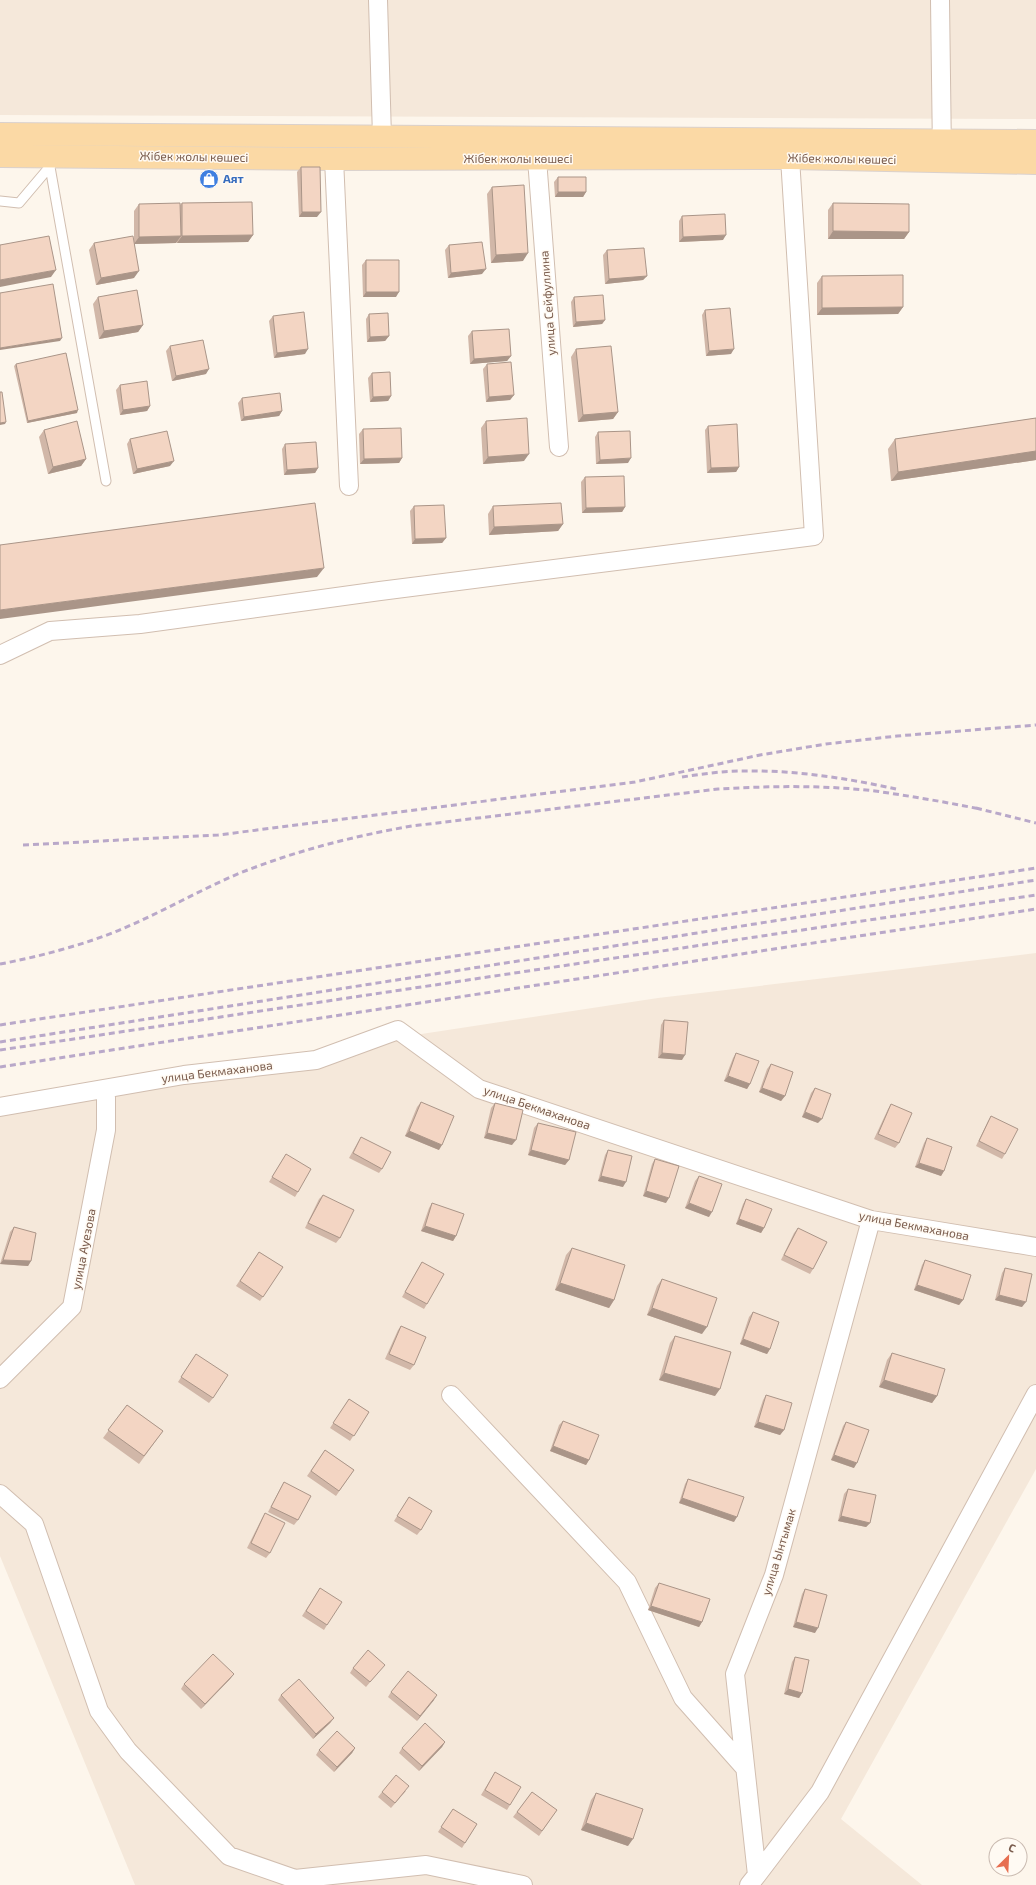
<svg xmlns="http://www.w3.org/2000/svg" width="1036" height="1885" font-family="'Exo 2',sans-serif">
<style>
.residential{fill:#f5e8da}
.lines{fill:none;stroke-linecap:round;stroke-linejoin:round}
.service-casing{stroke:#d1beb0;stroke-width:11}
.minor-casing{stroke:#d1beb0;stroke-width:20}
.primary-casing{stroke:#dad1cd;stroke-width:24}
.service{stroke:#fff;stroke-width:9}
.minor{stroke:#fff;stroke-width:18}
.primary{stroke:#fbd9a5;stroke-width:22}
.rail{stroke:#b9a8c9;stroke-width:3;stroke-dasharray:6 4;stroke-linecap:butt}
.wall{fill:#d1b7a8}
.shaded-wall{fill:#aa9588}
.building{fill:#f3d5c3;stroke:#aa9588}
.labels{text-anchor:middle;stroke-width:3;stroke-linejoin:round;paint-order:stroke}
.street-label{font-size:12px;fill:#7a5c4d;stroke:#fffaf3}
.shop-label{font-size:12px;font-weight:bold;fill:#366cbe;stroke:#fffaf3;text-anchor:start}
</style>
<rect width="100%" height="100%" fill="#fdf6ec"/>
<!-- residential -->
<path class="residential" d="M0,0H1036V119L0,115Z
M1036,953V1469L841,1819L922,1885H135L0,1556V1098L658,998Z"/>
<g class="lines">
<defs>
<path id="service" d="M50,167L106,481
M0,201L19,203L52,164"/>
<path id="minor" d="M378,0L382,137
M940,0L942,154
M334,159L349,486
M537,159L559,447
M0,655L50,631L140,624L380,591L814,536L790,158
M0,1107L184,1075L316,1060L398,1030L479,1089L871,1220L1036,1247
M0,1379L72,1307L106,1130V1089
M451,1395L627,1582L683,1698L745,1768
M0,1494L34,1524L99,1711L128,1751L229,1856L295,1879L426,1865L523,1885
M757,1875L820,1792L1036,1394
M749,1885L757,1875L735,1674L774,1575L871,1220"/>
<path id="primary" d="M0,134L1036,141
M0,156L334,159L790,158L1036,163"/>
</defs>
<!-- service casing -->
<use href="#service" class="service-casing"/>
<!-- minor casing -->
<use href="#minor" class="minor-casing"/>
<!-- primary casing -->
<use href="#primary" class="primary-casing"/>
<!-- service -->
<use href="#service" class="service"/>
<!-- minor -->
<use href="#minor" class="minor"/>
<!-- primary -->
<use href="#primary" class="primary"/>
<!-- rail -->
<path class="rail" d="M682,777C702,774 723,771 743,771C795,770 846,778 896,789
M976,808L1036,823
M23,845L218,835L635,782L760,755L826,744L897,736L1036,725
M0,964C38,957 87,944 122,929C162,912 200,890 240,873C295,851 354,836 412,826L718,789C770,786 823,785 875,791C910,796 945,802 980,809
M0,1025L1036,868
M0,1042L1036,880
M0,1050L1036,895
M0,1067L1036,909"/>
</g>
<!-- wall -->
<path class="wall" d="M301,167L317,217H299L297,172Z
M558,177L586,192L583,197H555L554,182Z
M492,187L523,261L491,263L487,194Z
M182,203L253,235L248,242L177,243V242L176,243L135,244L134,278L96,285L89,250L94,243L134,242V211L139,204L180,205Z
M833,203L909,232L904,239H828V210Z
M682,216L723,240L679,242V221Z
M449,245L482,274L448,278L445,250Z
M607,250L647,276L643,280L605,284L603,255Z
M366,260L396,297H363L362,265Z
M822,276L903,307L898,314L817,315V283Z
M98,297L143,325L138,332L99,339L93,304Z
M574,297L605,320L602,324L573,327L571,302Z
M705,310L731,354L706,356L702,315Z
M369,314L389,336L385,341L367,342L366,319Z
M273,316L305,354L274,358L269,321Z
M472,331L511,356L507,361L470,364L468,336Z
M170,346L206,374L172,381L166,351Z
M576,349L618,412L613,419L578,422L571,357Z
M16,364L77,413L27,423L14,366Z
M487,364L514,395L510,400L486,402L483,369Z
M372,373L391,396L388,401L370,402L368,378Z
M120,385L150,406L147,411L120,415L116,390Z
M242,398L282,411L279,416L241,421L238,403Z
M1036,418V460L891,481L888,449L895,439Z
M486,421L524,461L483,464L481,428Z
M708,426L739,467L736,472L707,473L705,430Z
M363,429L402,458L399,463L360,464L359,434Z
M44,430L86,459L81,466L48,474L39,437Z
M598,432L628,463L596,464L595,437Z
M130,439L170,466L133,474L127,444Z
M285,444L318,468L315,473L284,475L282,449Z
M585,477L625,507L622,512L582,513L581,482Z
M414,506L446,538L442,543L412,544L410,511Z
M493,506L563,524L558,531L489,535L488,514Z
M664,1020L682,1060L658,1058L661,1025Z
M736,1053L750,1084L747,1089L724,1081L733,1058Z
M771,1064L785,1096L781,1101L759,1092L767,1069Z
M815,1088L818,1123L802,1117L811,1093Z
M421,1102L439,1150L405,1136L417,1107Z
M495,1103L512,1145L484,1138L491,1108Z
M891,1104L899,1143L895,1148L874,1139L888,1109Z
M991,1116L1005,1154L1002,1159L976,1146L988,1121Z
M538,1123L569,1160L565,1165L528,1155L534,1128Z
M361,1137L382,1169L379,1173L349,1158L358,1142Z
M927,1138L944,1171L941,1176L915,1167L924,1143Z
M608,1150L623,1187L598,1181L605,1155Z
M286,1154L298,1192L295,1197L269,1182Z
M655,1159L666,1203L643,1196L652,1164Z
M699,1176L709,1217L685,1208L695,1181Z
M323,1195L340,1238L336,1243L305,1228L319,1199Z
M746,1199L764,1228L761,1233L736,1224L743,1204Z
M432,1203L456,1236L453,1241L421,1231L429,1208Z
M14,1227L31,1261L28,1266L0,1264L10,1232Z
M798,1228L813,1269L810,1274L781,1260L794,1233Z
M572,1248L614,1300L609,1308L555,1290L566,1255Z
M259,1252L283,1267L260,1301L236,1286Z
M925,1260L963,1300L959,1305L914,1290L922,1265Z
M422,1262L427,1304L424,1309L402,1297L419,1267Z
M1005,1268L1022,1307L995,1300L1002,1273Z
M662,1279L702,1334L647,1315L657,1286Z
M753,1312L770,1349L767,1354L740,1344L749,1317Z
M401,1326L414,1365L410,1370L385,1359L398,1330Z
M675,1336L715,1396L659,1380L670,1343Z
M892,1353L937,1396L932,1403L879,1387L887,1360Z
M196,1354L213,1398L209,1403L178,1382Z
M766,1395L784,1430L780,1435L754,1427L763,1400Z
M349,1399L369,1412L350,1441L330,1428Z
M127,1405L163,1431L139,1464L103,1438Z
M563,1421L589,1460L586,1465L550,1451L559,1425Z
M846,1422L854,1468L831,1460L843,1426Z
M325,1450L354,1470L336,1496L307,1476Z
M688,1479L734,1522L679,1503L685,1484Z
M284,1482L298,1520L294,1525L268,1512L281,1487Z
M848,1489L870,1523L866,1527L838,1521L844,1494Z
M409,1497L421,1530L417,1535L394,1521Z
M265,1513L270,1553L266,1558L247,1548L262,1518Z
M659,1583L702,1622L699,1627L648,1610L655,1588Z
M320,1588L327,1625L324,1630L302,1616Z
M805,1589L815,1633L793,1627L802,1594Z
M795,1657L802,1693L799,1698L784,1694L792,1662Z
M353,1668L381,1669L366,1687L350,1673Z
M234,1674L230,1679L201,1709L181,1689L184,1684Z
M391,1692L434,1700L417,1721L388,1697Z
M281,1695L334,1718L330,1723L313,1739L278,1700Z
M445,1742L442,1747L419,1771L399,1753L402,1748Z
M355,1748L352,1753L334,1772L316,1755L319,1750Z
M495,1772L510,1805L507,1810L481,1795Z
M406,1791L391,1808L378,1797L382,1792Z
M532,1792L557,1810L539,1836L513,1817Z
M596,1793L628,1846L581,1830L591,1800Z
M453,1809L477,1824L462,1848L438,1832Z"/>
<!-- shaded-wall -->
<path class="shaded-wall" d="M558,192H586L583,197H555Z
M302,212H321L317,217H299Z
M833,231L909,232L904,239H828Z
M253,235L248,242L177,243L182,236Z
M726,235L723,240L679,242L683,237Z
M181,236L176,243L134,244L139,237Z
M528,253L523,261L491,263L496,255Z
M486,269L482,274L448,278L451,273Z
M56,270L51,277L0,287V280Z
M139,271L134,278L96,285L101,278Z
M647,276L643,280L605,284L609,279Z
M366,292H399L396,297H363Z
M903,307L898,314L817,315L822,308Z
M605,320L602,324L573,327L576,322Z
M143,325L138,332L99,339L104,331Z
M389,336L385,341L367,342L370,337Z
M62,338L60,341L0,350V348Z
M308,349L305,354L274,358L277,353Z
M734,349L731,354L706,356L709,351Z
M511,356L507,361L470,364L474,359Z
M209,369L206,374L172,381L176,376Z
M514,395L510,400L486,402L489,397Z
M391,396L388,401L370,402L373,397Z
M150,406L147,411L120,415L123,410Z
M78,410L77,413L27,423L28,421Z
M282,411L279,416L241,421L244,417Z
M618,412L613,419L578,422L583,415Z
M6,422L5,424L0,425V423Z
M1036,451V460L891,481L898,472Z
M529,454L524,461L483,464L488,457Z
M402,458L399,463L360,464L364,459Z
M631,458L628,463L596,464L600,460Z
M86,459L81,466L48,474L53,467Z
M174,461L170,466L133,474L137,469Z
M739,467L736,472L707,473L711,468Z
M318,468L315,473L284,475L287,470Z
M625,507L622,512L582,513L586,508Z
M563,524L558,531L489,535L494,527Z
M446,538L442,543L412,544L415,539Z
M324,568L317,577L0,619V610Z
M662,1053L685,1055L682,1060L658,1058Z
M728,1076L750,1084L747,1089L724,1081Z
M762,1088L785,1096L781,1101L759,1092Z
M805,1112L822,1119L818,1123L802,1117Z
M409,1131L442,1145L439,1150L405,1136Z
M487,1133L516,1140L512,1145L484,1138Z
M531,1150L569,1160L565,1165L528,1155Z
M919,1163L944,1171L941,1176L915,1167Z
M601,1176L626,1182L623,1187L598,1181Z
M646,1191L669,1198L666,1203L643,1196Z
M689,1203L712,1212L709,1217L685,1208Z
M739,1219L764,1228L761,1233L736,1224Z
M425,1226L456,1236L453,1241L421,1231Z
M3,1260L31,1261L28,1266L0,1264Z
M560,1283L614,1300L609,1308L555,1290Z
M917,1285L963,1300L959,1305L914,1290Z
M999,1295L1026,1302L1022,1307L995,1300Z
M652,1308L707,1327L702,1334L647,1315Z
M743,1339L770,1349L767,1354L740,1344Z
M664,1373L720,1389L715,1396L659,1380Z
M884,1380L937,1396L932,1403L879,1387Z
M758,1422L784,1430L780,1435L754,1427Z
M553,1446L589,1460L586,1465L550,1451Z
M834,1455L857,1463L854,1468L831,1460Z
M682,1498L737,1517L734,1522L679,1503Z
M841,1516L870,1523L866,1527L838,1521Z
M651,1606L702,1622L699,1627L648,1610Z
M796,1622L818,1628L815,1633L793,1627Z
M234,1674L230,1679L201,1709L205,1704Z
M788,1689L802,1693L799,1698L784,1694Z
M437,1695L434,1700L417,1721L420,1716Z
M334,1718L330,1723L313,1739L316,1734Z
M445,1742L442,1747L419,1771L422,1766Z
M355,1748L352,1753L334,1772L337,1767Z
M586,1823L633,1839L628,1846L581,1830Z"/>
<!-- building -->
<path class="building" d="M301,167H320L321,212H302Z
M558,177H586V192H558Z
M524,185L528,253L496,255L492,187Z
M252,202L253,235L182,236V203Z
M180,203L181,236L139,237V204Z
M833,203L909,204V232L833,231Z
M725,214L726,235L683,237L682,216Z
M49,236L56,270L0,280V245Z
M133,236L139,271L101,278L94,243Z
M482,242L486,269L451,273L449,245Z
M644,248L647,276L609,279L607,250Z
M366,260H399V292H366Z
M903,275V307L822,308V276Z
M53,284L62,338L0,348V293Z
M137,290L143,325L104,331L98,297Z
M603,295L605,320L576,322L574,297Z
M730,308L734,349L709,351L705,310Z
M304,312L308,349L277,353L273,316Z
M388,313L389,336L370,337L369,314Z
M509,329L511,356L474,359L472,331Z
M203,340L209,369L176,376L170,346Z
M611,346L618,412L583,415L576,349Z
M66,353L78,410L28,421L16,364Z
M511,362L514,395L489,397L487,364Z
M390,372L391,396L373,397L372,373Z
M147,381L150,406L123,410L120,385Z
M0,392H2L6,422L0,423Z
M280,393L282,411L244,417L242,398Z
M527,418L529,454L488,457L486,421Z
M1036,418V451L898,472L895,439Z
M77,421L86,459L53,467L44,430Z
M737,424L739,467L711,468L708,426Z
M401,428L402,458L364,459L363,429Z
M167,431L174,461L137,469L130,439Z
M630,431L631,458L600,460L598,432Z
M316,442L318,468L287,470L285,444Z
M624,476L625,507L586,508L585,477Z
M315,503L324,568L0,610V545Z
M561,503L563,524L494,527L493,506Z
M444,505L446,538L415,539L414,506Z
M664,1020L688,1022L685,1055L662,1053Z
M736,1053L759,1061L750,1084L728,1076Z
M771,1064L793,1072L785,1096L762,1088Z
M815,1088L831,1094L822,1119L805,1112Z
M421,1102L454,1116L442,1145L409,1131Z
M495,1103L523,1110L516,1140L487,1133Z
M891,1104L912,1113L899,1143L878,1134Z
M991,1116L1018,1129L1005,1154L979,1141Z
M538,1123L576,1132L569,1160L531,1150Z
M361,1137L391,1152L382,1169L353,1153Z
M927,1138L952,1147L944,1171L919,1163Z
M608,1150L632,1156L626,1182L601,1176Z
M286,1154L311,1169L298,1192L272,1177Z
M655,1159L679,1166L669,1198L646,1191Z
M699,1176L722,1184L712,1212L689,1203Z
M323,1195L354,1210L340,1238L308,1223Z
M746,1199L772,1209L764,1228L739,1219Z
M432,1203L464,1214L456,1236L425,1226Z
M14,1227L36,1233L31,1261L3,1260Z
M798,1228L827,1242L813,1269L784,1255Z
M572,1248L625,1265L614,1300L560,1283Z
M259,1252L283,1267L263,1297L240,1281Z
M925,1260L971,1275L963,1300L917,1285Z
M422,1262L444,1274L427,1304L405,1292Z
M1005,1268L1032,1274L1026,1302L999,1295Z
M662,1279L717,1298L707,1327L652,1308Z
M753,1312L779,1322L770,1349L743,1339Z
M401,1326L426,1337L414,1365L389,1354Z
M675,1336L731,1352L720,1389L664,1373Z
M892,1353L945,1369L937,1396L884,1380Z
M196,1354L228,1375L213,1398L181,1377Z
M766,1395L792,1403L784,1430L758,1422Z
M349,1399L369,1412L354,1436L333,1423Z
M127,1405L163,1431L144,1456L108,1430Z
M563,1421L599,1435L589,1460L553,1446Z
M846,1422L869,1430L857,1463L834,1455Z
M325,1450L354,1470L339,1491L311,1471Z
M688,1479L744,1497L737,1517L682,1498Z
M284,1482L311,1496L298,1520L271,1507Z
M848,1489L876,1495L870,1523L841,1516Z
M409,1497L432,1511L421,1530L397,1516Z
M265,1513L285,1523L270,1553L251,1543Z
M659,1583L710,1599L702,1622L651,1606Z
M320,1588L342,1602L327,1625L306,1611Z
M805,1589L827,1595L818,1628L796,1622Z
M368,1650L385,1665L370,1682L353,1668Z
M213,1654L234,1674L205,1704L184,1684Z
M795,1657L809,1660L802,1693L788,1689Z
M408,1671L437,1695L420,1716L391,1692Z
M299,1679L334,1718L316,1734L281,1695Z
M425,1723L445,1742L422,1766L402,1748Z
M337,1731L355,1748L337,1767L319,1750Z
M495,1772L521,1787L510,1805L485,1790Z
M396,1775L409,1786L395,1803L382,1792Z
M532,1792L557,1810L542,1831L517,1812Z
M596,1793L643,1809L633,1839L586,1823Z
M453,1809L477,1824L465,1843L441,1827Z"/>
<!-- icons -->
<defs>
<symbol id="shop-disc" viewBox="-11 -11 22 22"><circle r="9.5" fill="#3f7fe0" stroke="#fffaf3"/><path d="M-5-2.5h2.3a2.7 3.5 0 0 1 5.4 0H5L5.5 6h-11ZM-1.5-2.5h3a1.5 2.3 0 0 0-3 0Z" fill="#fff"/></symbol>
</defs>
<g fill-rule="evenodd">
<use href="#shop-disc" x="198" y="168" width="22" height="22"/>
</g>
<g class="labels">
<!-- street labels -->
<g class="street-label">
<text transform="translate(194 157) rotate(1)" y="4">Жібек жолы көшесі</text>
<text x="518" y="163">Жібек жолы көшесі</text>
<text transform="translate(842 159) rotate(1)" y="4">Жібек жолы көшесі</text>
<text transform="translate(548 303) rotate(-94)" y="4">улица Сейфуллина</text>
<text transform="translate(217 1072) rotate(-7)" y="4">улица Бекмаханова</text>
<text transform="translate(537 1108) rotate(19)" y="4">улица Бекмаханова</text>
<text transform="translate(914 1226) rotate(11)" y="4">улица Бекмаханова</text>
<text transform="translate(84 1249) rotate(-79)" y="4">улица Ауезова</text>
<text transform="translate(779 1552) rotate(-73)" y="4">улица Ынтымак</text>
</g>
<!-- shop labels -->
<g class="shop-label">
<text x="223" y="183">Аят</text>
</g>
</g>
<!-- north arrow -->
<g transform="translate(1008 1857) rotate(24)"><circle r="19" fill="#fffaf3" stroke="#cabbb1"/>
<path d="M0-3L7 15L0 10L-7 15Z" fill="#e76f51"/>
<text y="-6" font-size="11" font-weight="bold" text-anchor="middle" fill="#7a5c4d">С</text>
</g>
</svg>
